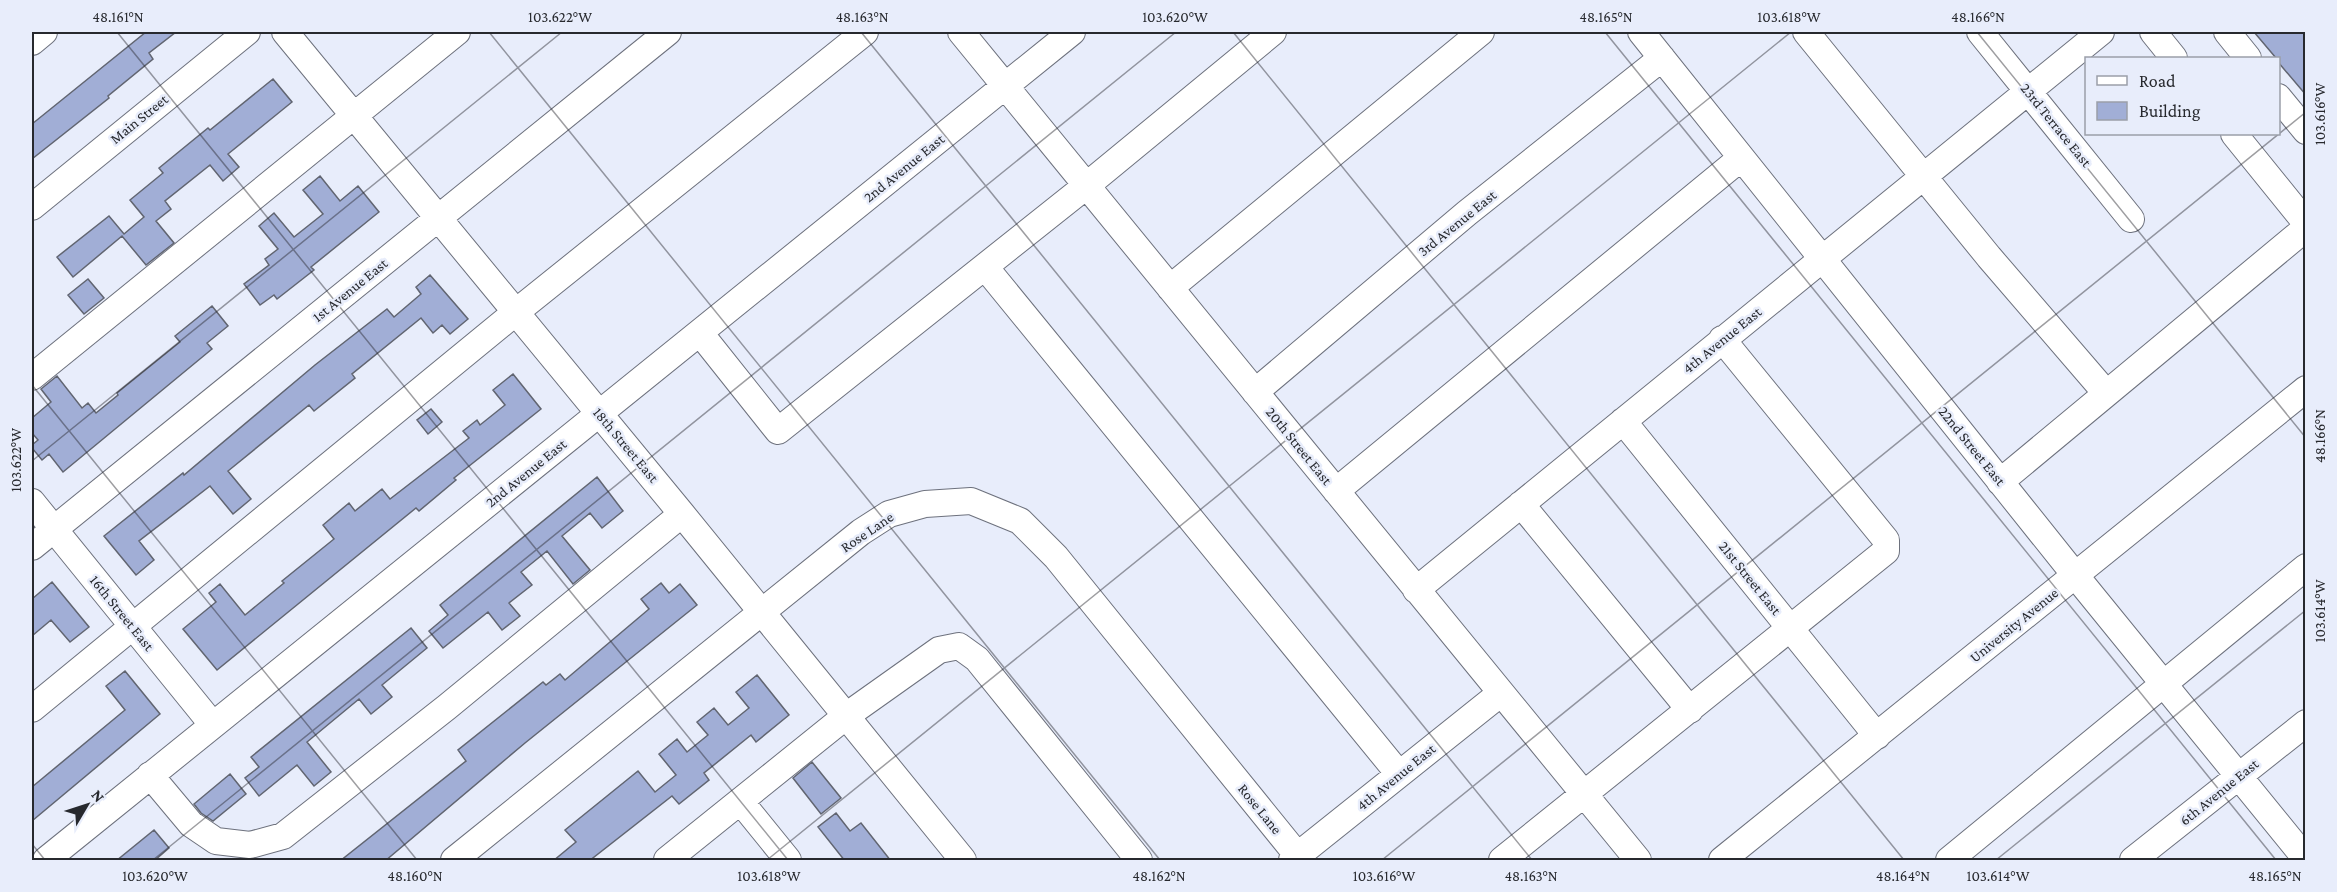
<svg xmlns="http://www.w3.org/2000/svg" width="2337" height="892" font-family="'Crimson Pro',serif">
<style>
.building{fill:#a1aed6;stroke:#616571;stroke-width:1.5}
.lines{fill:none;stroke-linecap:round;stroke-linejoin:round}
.minor-casing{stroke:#6d717d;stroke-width:28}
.minor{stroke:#fff;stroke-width:26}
.ticks{fill:none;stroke:#27292e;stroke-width:1.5;stroke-opacity:0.45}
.labels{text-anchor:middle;stroke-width:5;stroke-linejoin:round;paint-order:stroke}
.street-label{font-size:15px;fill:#27292e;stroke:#e8edfb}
.neatline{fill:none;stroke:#27292e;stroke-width:2}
.ticks-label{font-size:15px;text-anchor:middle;fill:#27292e}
</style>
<rect width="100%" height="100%" fill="#e8edfb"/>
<!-- building -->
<path class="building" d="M146,32H176L149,53L153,59L108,96L109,98L32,159V124Z
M2254,32H2306V95L2278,62V58H2276Z
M273,79L292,102L228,154L239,167L223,181L210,165L165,201L171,209L156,221L174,243L146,265L122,236L73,277L57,257L109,216L124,234L144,217L130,200L163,173L159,168L208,128L210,130Z
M320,176L340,201L358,186L379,212L311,267L314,270L277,299L274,295L260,305L244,284L269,265L265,259L278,249L259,226L274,213L294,237L323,214L303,190Z
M430,275L468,319L450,334L442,325L433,333L421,318L352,374L355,378L314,411L309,405L228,471L251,499L233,514L210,486L139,541L154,560L136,575L104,536L183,473L184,475L315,365L387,309L394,317L421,294L416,287Z
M88,279L104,298L84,314L68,295Z
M212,306L228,326L207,343L212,349L63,472L49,454L42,460L32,448V445L38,440L32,433V418L51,402L41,389L57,376L82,408L88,403L96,413L118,395L117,393L180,342L175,336Z
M513,374L541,409L454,478L456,480L419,511L416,508L217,670L183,629L216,602L209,593L220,584L245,615L284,583L282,581L334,539L323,525L349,503L355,511L382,489L390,499L469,438L463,431L477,420L480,425L505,405L493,390Z
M431,409L442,422L428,434L417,420Z
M597,477L623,511L602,528L590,513L562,536L590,570L573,584L547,551L521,572L532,585L509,603L520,616L502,630L488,612L443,648L429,631L448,615L440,605Z
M52,582L89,627L70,642L51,620L32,636V599Z
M661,583L669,593L680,584L697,605L525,743L385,861H340L466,761L458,750L543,682L546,685L560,674L565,680L649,609L641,599Z
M411,628L427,648L382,685L392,697L371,714L359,699L307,742L331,772L314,786L297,765L259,796L245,778L259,767L251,757Z
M125,671L160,714L32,821V787L125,710L106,686Z
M757,675L789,715L756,742L751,735L704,773L709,780L679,804L672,796L589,861H553L576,842L565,830L638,771L655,792L676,775L659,754L677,739L687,752L708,735L697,722L714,708L728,725L749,708L736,692Z
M812,762L841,798L821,814L793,778Z
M230,774L246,794L213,821L201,813L194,804Z
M836,813L850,831L861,823L891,861H845L818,827Z
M154,830L169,848L154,861H116Z"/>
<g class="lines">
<defs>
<path id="minor" d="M285,32L682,514L963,860
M961,32L1638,860
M1641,32L2075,575L2306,859
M1806,32L1989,257L2106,393
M1980,32L2131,219
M2153,32L2174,58
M2227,32L2248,58
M32,42L44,32
M2278,97L2306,131
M2234,134L2306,223
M32,207L247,32
M985,267L1399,774
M1170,288L1481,32
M700,333L778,431L1086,186L1273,32
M32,377L457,32
M1255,392L1467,213L1662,58
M1623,421L1877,736
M2000,482L2306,228
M1336,491L1741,158
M32,502L212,724
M1521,504L1690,710
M32,547L668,32
M1416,590L2101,32
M32,709L516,312L865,32
M150,775L191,824L216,841L250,845L283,836L447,707L682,514
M741,802L788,860
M46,860L1072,32
M454,860L861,532L889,514L925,504L971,501L1020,521L1056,557L1298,856
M667,860L846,716L939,650L959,646L977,659L1139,860
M1292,860L1501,693
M1502,860L1886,551V540L1722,339
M1722,860L2306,389
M1949,860L2306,567
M2133,860L2306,723"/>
</defs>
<!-- minor casing -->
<use href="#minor" class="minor-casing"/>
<!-- minor -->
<use href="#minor" class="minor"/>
</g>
<!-- ticks -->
<path class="ticks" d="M117,32L788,860M489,32L1160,860M861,32L1532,860M1233,32L1904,860M1605,32L2276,860M1977,32L2306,438M32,385L417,860M32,461L562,32M32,844L45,860M153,860L1176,32M767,860L1791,32M1382,860L2306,112M1996,860L2306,610"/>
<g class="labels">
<!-- street labels -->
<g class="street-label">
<text transform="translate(139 119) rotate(-39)" y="5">Main Street</text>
<text transform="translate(2056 125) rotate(51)" y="5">23rd Terrace East</text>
<text transform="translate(904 168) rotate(-39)" y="5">2nd Avenue East</text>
<text transform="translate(1457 223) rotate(-39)" y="5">3rd Avenue East</text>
<text transform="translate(350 290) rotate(-39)" y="5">1st Avenue East</text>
<text transform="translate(1722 340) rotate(-39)" y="5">4th Avenue East</text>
<text transform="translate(626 445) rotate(50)" y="5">18th Street East</text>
<text transform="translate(1299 446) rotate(51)" y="5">20th Street East</text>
<text transform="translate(1972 446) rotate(51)" y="5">22nd Street East</text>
<text transform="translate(526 473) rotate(-39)" y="5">2nd Avenue East</text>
<text transform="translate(867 532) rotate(-34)" y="5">Rose Lane</text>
<text transform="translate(1750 578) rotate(51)" y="5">21st Street East</text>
<text transform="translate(122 613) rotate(51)" y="5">16th Street East</text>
<text transform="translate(2014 625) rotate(-39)" y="5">University Avenue</text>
<text transform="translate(1396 777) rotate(-39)" y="5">4th Avenue East</text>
<text transform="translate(2219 792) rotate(-39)" y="5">6th Avenue East</text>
<text transform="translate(1260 809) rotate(51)" y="5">Rose Lane</text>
</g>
</g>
<!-- border -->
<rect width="2337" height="892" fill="none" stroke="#e8edfb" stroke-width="66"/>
<!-- legend -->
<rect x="2085" y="57" width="195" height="78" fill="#e8edfb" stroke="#9b9fa9" stroke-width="1.5"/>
<rect x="2097" y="76" width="30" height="9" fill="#ffffff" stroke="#9b9fa9" stroke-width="1.5"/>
<text x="2139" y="87" font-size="18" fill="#27292e">Road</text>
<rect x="2097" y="102" width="30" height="18" fill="#a1aed6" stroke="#9b9fa9" stroke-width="1.5"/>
<text x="2139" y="117" font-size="18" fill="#27292e">Building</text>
<!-- north arrow -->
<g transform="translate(87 805) rotate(51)" stroke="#e8edfb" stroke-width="4.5" paint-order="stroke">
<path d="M0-4.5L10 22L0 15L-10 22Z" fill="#27292e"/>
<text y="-9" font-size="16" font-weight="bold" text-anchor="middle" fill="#27292e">N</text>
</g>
<rect x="33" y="33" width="2271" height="826" class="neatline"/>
<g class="ticks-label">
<text x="118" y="22">48.161°N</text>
<text x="560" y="22">103.622°W</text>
<text x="862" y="22">48.163°N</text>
<text x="1175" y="22">103.620°W</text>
<text x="1606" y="22">48.165°N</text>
<text x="1789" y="22">103.618°W</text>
<text x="1978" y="22">48.166°N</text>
<text transform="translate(2320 114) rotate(-90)" y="5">103.616°W</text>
<text transform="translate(2320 436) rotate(-90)" y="5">48.166°N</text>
<text transform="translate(16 460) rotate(-90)" y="5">103.622°W</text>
<text transform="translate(2320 611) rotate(-90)" y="5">103.614°W</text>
<text x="155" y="881">103.620°W</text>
<text x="415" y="881">48.160°N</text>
<text x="769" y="881">103.618°W</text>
<text x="1159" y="881">48.162°N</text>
<text x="1384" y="881">103.616°W</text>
<text x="1531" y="881">48.163°N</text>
<text x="1903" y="881">48.164°N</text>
<text x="1998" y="881">103.614°W</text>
<text x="2275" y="881">48.165°N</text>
</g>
</svg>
